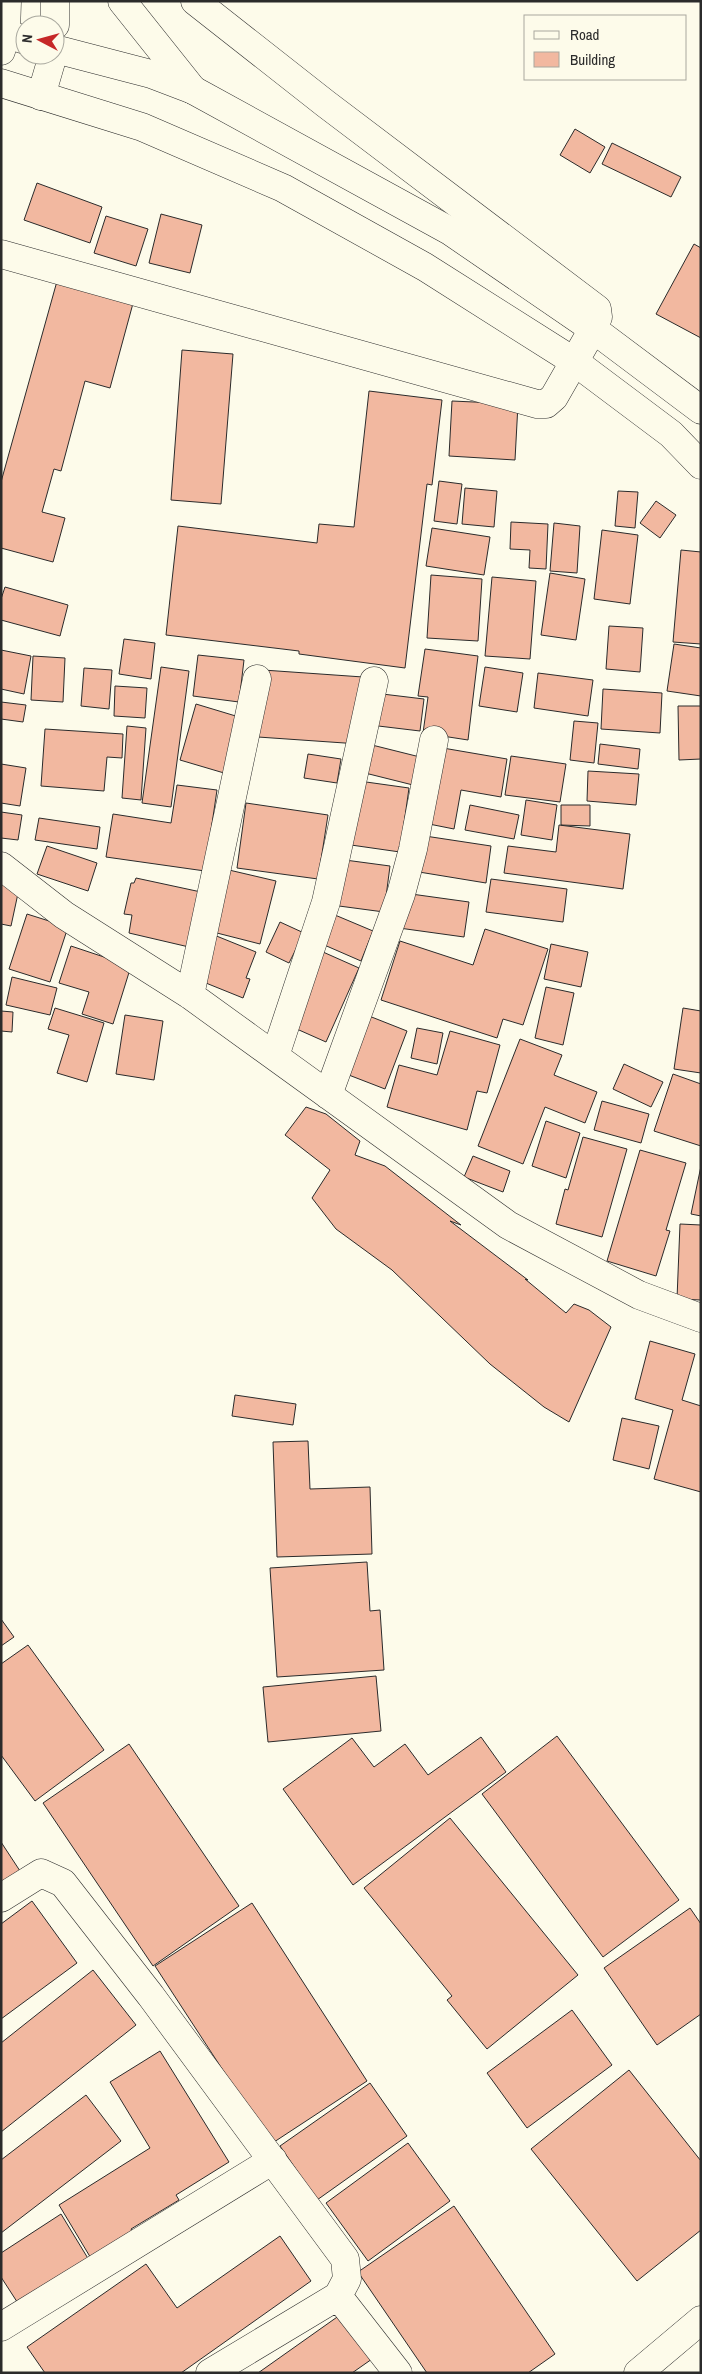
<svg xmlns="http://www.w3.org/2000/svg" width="702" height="2374" font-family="'Archivo Narrow',sans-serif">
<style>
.building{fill:#f2b8a0;stroke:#2b2b2b}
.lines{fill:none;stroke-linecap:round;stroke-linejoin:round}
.street-casing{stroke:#2b2b2b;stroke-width:29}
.secondary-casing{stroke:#2b2b2b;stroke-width:29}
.highway-casing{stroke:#2b2b2b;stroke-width:29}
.street{stroke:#fdfbea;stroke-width:28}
.secondary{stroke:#fdfbea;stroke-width:28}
.highway{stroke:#fdfbea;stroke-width:28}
</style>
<rect width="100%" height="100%" fill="#fdfbea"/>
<!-- building -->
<path class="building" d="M575,129L605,147L590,173L560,155Z
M612,143L681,177L671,197L602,164Z
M37,183L102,207L90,243L24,220Z
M161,214L202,225L190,273L149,263Z
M106,216L148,229L136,266L94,253Z
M694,244L701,248V338L656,314Z
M59,274L135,296L110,388L85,381L61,471L54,469L42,512L65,518L53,562L1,548V482Z
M182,350L233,354L221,504L171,500Z
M369,391L442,400L432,485L427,484L405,668L299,654V651L166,635L178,526L317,543L319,524L354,527Z
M452,401L518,404L515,460L449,456Z
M439,481L462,484L457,524L434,521Z
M465,488L497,491L494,527L462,524Z
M618,491L638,492L635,528L615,526Z
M656,501L676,515L660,538L640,523Z
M511,522L548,524L546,569L529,568L530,550L510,549Z
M554,523L580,526L577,573L550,571Z
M432,528L490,537L484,575L426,566Z
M602,530L638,535L630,604L594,599Z
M681,550L701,552V644L673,642Z
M550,573L585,579L576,640L541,635Z
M431,575L482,579L478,641L427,638Z
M492,577L536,581L530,659L485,656Z
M5,587L68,605L60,636L1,620V599Z
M609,626L643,628L640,672L606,669Z
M124,639L155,643L151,679L119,674Z
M674,644L701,648V696L667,691Z
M425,649L478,656L468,740L423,733L428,697L418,696Z
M1,650L31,656L24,694L1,689Z
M198,655L244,660L239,702L193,696Z
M33,656L65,658L63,702L31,700Z
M161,667L189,671L171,807L142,803Z
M485,667L523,673L517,712L479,706Z
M84,668L112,670L109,709L81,706Z
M263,670L363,677L359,744L258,737Z
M538,673L593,680L588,716L534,708Z
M115,686L147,688L145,718L114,716Z
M603,689L662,693L660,733L601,729Z
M374,693L424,699L420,731L370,725Z
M1,702L26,705L23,722L1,719Z
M196,704L239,717L224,773L180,760Z
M678,706H701V759L679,760Z
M574,721L598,723L594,763L570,760Z
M127,726L146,728L141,800L122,798Z
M45,729L123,734L122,758L107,757L104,791L41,786Z
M368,744L420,757L413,785L361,772Z
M600,744L640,749L638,769L598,764Z
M437,747L507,759L501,797L461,790L454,829L424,823Z
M308,754L341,759L337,783L304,778Z
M511,756L566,764L560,802L505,795Z
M1,764L26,768L20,806L1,803Z
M588,771L639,774L636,805L587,801Z
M359,781L409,788L400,852L351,845Z
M177,785L217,790L205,871L106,857L113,814L171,823Z
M526,800L557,805L552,840L521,835Z
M246,803L328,815L318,879L237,868Z
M470,805L519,815L514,839L465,830Z
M561,805H590V826L561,825Z
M1,812L22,815L18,840L1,838Z
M39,818L100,827L97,849L35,840Z
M559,825L630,834L623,889L504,873L508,846L556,852Z
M425,836L491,846L486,883L419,872Z
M47,846L97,863L88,891L37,874Z
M345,860L390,866L384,912L339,906Z
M229,870L276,881L260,944L213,932Z
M136,878L201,892L189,947L129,933L132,915L124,914L131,883H134Z
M491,879L567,889L563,922L486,912Z
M1,880L20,884L11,926L1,924Z
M404,893L469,902L464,937L399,928Z
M27,914L68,927L50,982L9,969Z
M335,915L373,931L361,961L322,944Z
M280,922L304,933L289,963L266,952Z
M485,929L548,949L523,1025L503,1019L497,1038L381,1000L400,941L473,965Z
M214,935L256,952L246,978L250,979L243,998L196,979Z
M551,944L588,952L581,987L544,979Z
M71,946L131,966L113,1024L82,1014L89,992L59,983Z
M323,952L359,968L326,1042L290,1026Z
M12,977L57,988L50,1015L6,1005Z
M546,987L574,993L563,1045L535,1038Z
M55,1008L104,1023L87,1082L57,1073L69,1035L48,1029Z
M683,1008L701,1011V1073L674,1069Z
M1,1011L13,1012L12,1032L1,1031Z
M364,1014L407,1031L385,1089L341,1072Z
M125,1015L163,1021L154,1080L116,1074Z
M417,1028L443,1033L437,1064L411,1058Z
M450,1031L500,1045L487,1093L477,1091L467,1130L387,1107L399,1065L437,1075Z
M520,1039L562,1055L554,1075L597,1092L585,1123L545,1107L523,1164L478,1146Z
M624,1064L663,1082L651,1107L613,1089Z
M673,1074L701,1084V1146L654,1131Z
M602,1101L649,1114L641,1143L594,1130Z
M306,1107L326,1114L360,1141L355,1155L385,1166L461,1225L450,1221L528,1280L525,1279L566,1313L574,1304L589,1310L611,1327L569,1422L544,1407L490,1364L392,1270L336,1229L312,1198L330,1170L285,1135Z
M546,1121L580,1133L566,1178L532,1166Z
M583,1137L627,1149L602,1237L556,1224L565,1189L568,1190Z
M640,1150L686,1163L666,1230L670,1231L656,1276L607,1261Z
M473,1156L510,1171L503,1192L464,1177Z
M701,1166V1216L691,1214Z
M680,1224L701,1225V1300L677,1299Z
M650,1341L695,1354L682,1400L701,1406V1492L654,1479L673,1410L635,1399Z
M235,1395L296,1404L293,1425L232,1416Z
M622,1418L659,1426L649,1469L613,1460Z
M308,1441L310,1489L370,1487L372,1554L277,1557L273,1442Z
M367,1562L370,1611L380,1610L384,1670L277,1677L270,1568Z
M1,1619L14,1637L1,1646Z
M28,1645L104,1750L35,1801L1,1755V1664Z
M376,1676L381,1731L268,1742L263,1687Z
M557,1736L679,1900L603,1957L482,1794Z
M481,1737L506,1772L353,1885L283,1789L352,1738L374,1767L405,1744L428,1775Z
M129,1744L239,1906L153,1966L43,1803Z
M450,1818L578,1975L487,2049L447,2000L452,1996L364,1888Z
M1,1842L22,1874L1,1888Z
M32,1901L77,1963L1,2019V1924Z
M252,1903L367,2081L271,2144L155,1966Z
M690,1908L701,1924V2014L657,2045L604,1968Z
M93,1970L136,2025L1,2132V2043Z
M572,2010L612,2065L527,2128L487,2073Z
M160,2051L229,2162L176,2195L179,2200L131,2229L134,2234L92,2260L59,2205L150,2148L110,2082Z
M629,2070L701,2161V2230L637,2281L531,2149Z
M370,2083L407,2136L317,2200L280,2146Z
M86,2095L121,2141L1,2233V2160Z
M408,2143L450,2201L368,2261L326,2203Z
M454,2206L555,2354L528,2373H427L358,2272Z
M61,2214L92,2265L23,2311L1,2277V2253Z
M280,2236L311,2281L181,2373H45L27,2347L146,2264L177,2308Z
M340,2315L372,2359L352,2373H258Z"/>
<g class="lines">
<defs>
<path id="street" d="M1,254L537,404H546L554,397L593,329L598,317L597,309L326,104L195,1
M1,866L64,915L190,995L508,1225L639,1295L701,1318
M190,995L257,679
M275,1056L326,902L374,681
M328,1095L401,894L413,849L434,740
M1,1898L41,1873L63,1883L151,1996L345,2259L347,2279L338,2296L210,2373
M338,2296L398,2373
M1,2327L273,2160"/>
<path id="secondary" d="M122,1L193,90
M55,25V1
M1,51L6,34L7,1
M41,96L53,55
M638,2373L701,2320"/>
<path id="highway" d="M1,32L25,40
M55,49L151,74L193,90L450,231L593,329L701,410
M1,83L142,127L283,188L425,267L575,362L671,434L701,465"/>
</defs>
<!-- street casing -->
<use href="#street" class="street-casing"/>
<!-- secondary casing -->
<use href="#secondary" class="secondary-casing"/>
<!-- highway casing -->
<use href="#highway" class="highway-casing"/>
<!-- street -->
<use href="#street" class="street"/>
<!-- secondary -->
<use href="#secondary" class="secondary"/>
<!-- highway -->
<use href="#highway" class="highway"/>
</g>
<!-- border -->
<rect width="702" height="2374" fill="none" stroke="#2b2b2b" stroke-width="5"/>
<!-- legend -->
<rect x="524" y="15" width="162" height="65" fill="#fdfbea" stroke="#a9a89e"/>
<rect x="534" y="31" width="25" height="8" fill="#fdfbea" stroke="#a9a89e"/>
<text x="570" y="40" font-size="15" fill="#2b2b2b">Road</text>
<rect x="534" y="52" width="25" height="15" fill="#f2b8a0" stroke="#a9a89e"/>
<text x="570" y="65" font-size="15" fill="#2b2b2b">Building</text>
<!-- north arrow -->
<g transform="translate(40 40) rotate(276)"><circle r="24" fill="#fdfbea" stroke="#a9a89e"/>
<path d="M0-4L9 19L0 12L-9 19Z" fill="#c62828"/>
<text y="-8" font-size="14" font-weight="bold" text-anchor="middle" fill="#2b2b2b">N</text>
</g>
</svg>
